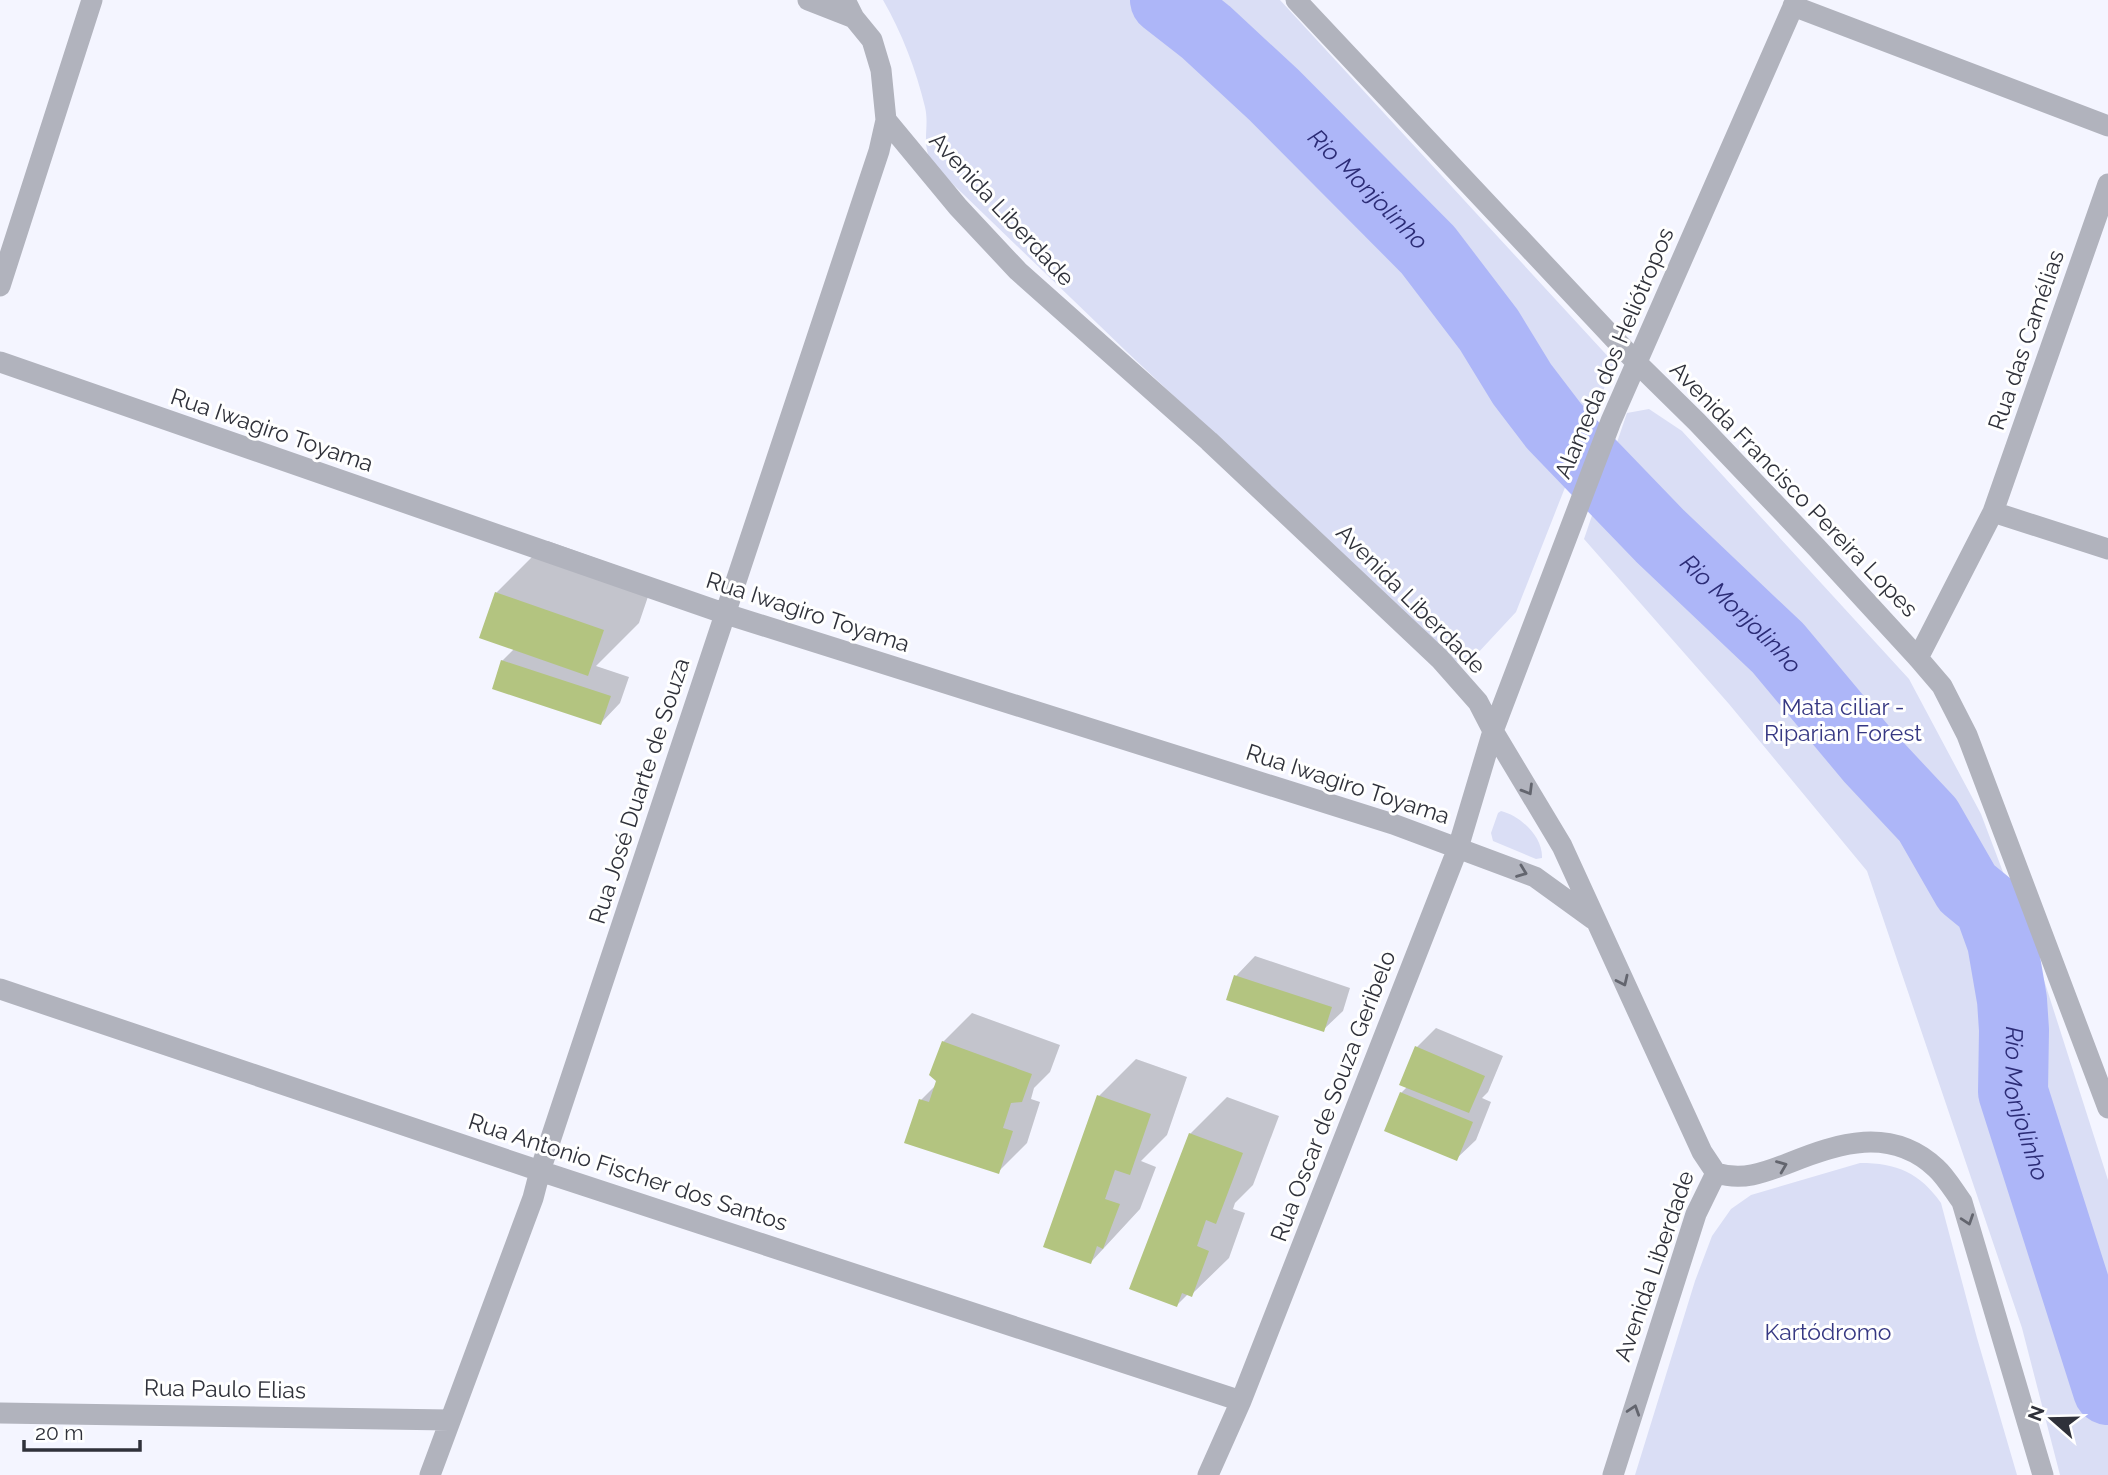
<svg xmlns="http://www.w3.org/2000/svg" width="2108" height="1475" font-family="Raleway,sans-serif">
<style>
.green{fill:#dadef5}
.shadow{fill:#0003}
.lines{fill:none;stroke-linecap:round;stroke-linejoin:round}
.river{stroke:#adb6f8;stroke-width:70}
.building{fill:#b3c480}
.minor{stroke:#b1b3bd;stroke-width:21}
.oneway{stroke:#63656e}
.labels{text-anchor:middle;stroke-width:6;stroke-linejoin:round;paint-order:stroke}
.street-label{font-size:23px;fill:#2f313a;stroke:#fff}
.park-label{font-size:23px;fill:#363883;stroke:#fff}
.water-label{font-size:24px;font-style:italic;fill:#2c2c76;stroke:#fff}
</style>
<rect width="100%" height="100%" fill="#f4f5ff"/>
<!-- green -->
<path class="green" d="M883,0H1280L1614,363L1516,612L1476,655L1457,662L1127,352L933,165C920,143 930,129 925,107C916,70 902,33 883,0Z
M1649,409L1682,431L1909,679L1981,814L2044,980L2108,1180V1475H2060L2022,1328L1867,871L1729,704L1584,539L1627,413Z
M1501,811C1521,816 1543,837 1542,858L1536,859L1493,841L1491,833L1498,813Z
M1860,1163C1897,1163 1920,1173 1941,1203L1977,1338L2017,1475H1635L1695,1281L1712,1236L1731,1209L1751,1195Z"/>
<!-- shadow -->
<path class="shadow" d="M548,541L654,579L639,623L596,666L629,677L620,703L601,723L502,661L514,649L496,593Z
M1255,956L1350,988L1343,1011L1323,1030L1236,976Z
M972,1013L1060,1045L1050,1072L1034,1088L1031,1099L1040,1102L1027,1143L998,1172L921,1100L937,1084L943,1042Z
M1436,1028L1503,1056L1488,1092L1482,1098L1491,1102L1476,1140L1456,1159L1401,1093L1408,1086L1417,1047Z
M1136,1059L1187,1077L1167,1135L1141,1161L1156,1167L1140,1209L1091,1262L1099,1096Z
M1227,1097L1279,1116L1253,1185L1235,1203L1233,1209L1245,1213L1229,1258L1191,1295L1188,1294L1177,1305L1190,1134Z"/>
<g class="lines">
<!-- river -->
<path class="river" id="s1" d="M1165,0L1206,32L1274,95L1428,250L1489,330L1522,384L1554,426L1660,536L1778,648L1870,758L1928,820L1967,888L1989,906L2002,942L2012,1000L2014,1030L2013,1092L2108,1390"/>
</g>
<!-- building -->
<path class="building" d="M495,592L604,630L588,676L479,638Z
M501,660L611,696L601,725L492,689Z
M1234,975L1332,1007L1324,1032L1226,1000Z
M942,1041L1032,1074L1022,1102L1011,1103L1003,1128L1013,1131L999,1174L904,1143L919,1099L929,1102L936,1081L929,1075Z
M1415,1046L1485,1076L1469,1113L1399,1085Z
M1400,1092L1473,1122L1457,1161L1384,1131Z
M1097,1095L1151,1114L1130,1175L1115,1170L1105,1199L1120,1204L1103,1249L1097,1246L1091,1264L1043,1247Z
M1189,1133L1243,1153L1216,1224L1206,1220L1197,1246L1209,1251L1192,1297L1182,1293L1177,1307L1129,1289Z"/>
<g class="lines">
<!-- minor -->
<path class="minor" d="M808,0L854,18
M845,0L854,18L872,40L881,70L886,120L958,207L1018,271L1209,441L1440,659L1478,702L1493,731L1562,846L1702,1152L1716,1173
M1296,0L1637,363L1697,422L1817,548L1918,658L1942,686L1967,735L2108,1108
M1793,6L2108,126
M0,286L92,0
M0,362L726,614L1393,824L1535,877L1593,919
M1993,512L2108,184
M1918,658L1993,512L2108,549
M0,989L540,1171L1241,1401
M1716,1173C1743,1181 1763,1173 1789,1163C1838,1143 1891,1126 1936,1168C1946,1177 1954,1191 1962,1202L2043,1475
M0,1413L449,1420
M430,1475L533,1198L540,1171L879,151L886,120
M1208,1475L1241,1401L1458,848L1493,731L1611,421L1796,0
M1613,1475L1696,1214L1716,1173"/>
</g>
<!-- one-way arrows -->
<defs><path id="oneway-chevron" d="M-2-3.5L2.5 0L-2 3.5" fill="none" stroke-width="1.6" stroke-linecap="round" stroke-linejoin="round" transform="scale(1.75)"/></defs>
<g class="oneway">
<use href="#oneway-chevron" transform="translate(1528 790) rotate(59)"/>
<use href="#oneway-chevron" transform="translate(1522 872) rotate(21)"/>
<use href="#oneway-chevron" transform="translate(1623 981) rotate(65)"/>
<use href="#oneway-chevron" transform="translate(1782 1166) rotate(-22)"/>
<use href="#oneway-chevron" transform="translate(1968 1220) rotate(71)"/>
<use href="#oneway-chevron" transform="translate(1634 1410) rotate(-72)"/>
</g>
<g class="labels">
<!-- street labels -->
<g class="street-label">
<text transform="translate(1002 209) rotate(47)" y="8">Avenida Liberdade</text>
<text transform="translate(2026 340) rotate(-71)" y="8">Rua das Camélias</text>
<text transform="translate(1614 353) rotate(-67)" y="8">Alameda dos Heliótropos</text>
<text transform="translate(272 430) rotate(19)" y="8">Rua Iwagiro Toyama</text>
<text transform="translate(1794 489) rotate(46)" y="8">Avenida Francisco Pereira Lopes</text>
<text transform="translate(1411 599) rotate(45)" y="8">Avenida Liberdade</text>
<text transform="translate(808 612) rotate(18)" y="8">Rua Iwagiro Toyama</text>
<text transform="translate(1348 784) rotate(18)" y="8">Rua Iwagiro Toyama</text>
<text transform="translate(639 791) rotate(-72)" y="8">Rua José Duarte de Souza</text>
<text transform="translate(1333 1096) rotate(-69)" y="8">Rua Oscar de Souza Geribelo</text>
<text transform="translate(628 1172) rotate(18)" y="8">Rua Antonio Fischer dos Santos</text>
<text transform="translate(1654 1266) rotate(-71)" y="8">Avenida Liberdade</text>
<text transform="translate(225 1389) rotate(1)" y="8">Rua Paulo Elias</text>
</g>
<!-- park labels -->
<g class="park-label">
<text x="1843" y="715">Mata ciliar -<tspan x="1843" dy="26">Riparian Forest</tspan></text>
<text x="1828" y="1340">Kartódromo</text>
</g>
<!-- water labels -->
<g class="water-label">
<text dy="8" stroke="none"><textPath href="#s1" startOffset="278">Rio Monjolinho</textPath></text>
<text dy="8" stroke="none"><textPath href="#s1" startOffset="845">Rio Monjolinho</textPath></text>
<text dy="8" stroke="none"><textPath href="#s1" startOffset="1433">Rio Monjolinho</textPath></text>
</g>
</g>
<!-- north arrow -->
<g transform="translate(2052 1419) rotate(290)" stroke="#ffffff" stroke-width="5" paint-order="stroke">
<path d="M0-5L12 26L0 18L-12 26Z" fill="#2f313a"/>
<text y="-10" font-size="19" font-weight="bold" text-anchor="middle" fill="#2f313a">N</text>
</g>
<!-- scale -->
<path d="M24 1440v10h116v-10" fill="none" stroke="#2f313a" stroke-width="3.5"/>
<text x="35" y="1440" font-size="21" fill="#2f313a" stroke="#ffffff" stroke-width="5" paint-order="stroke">20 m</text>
</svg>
